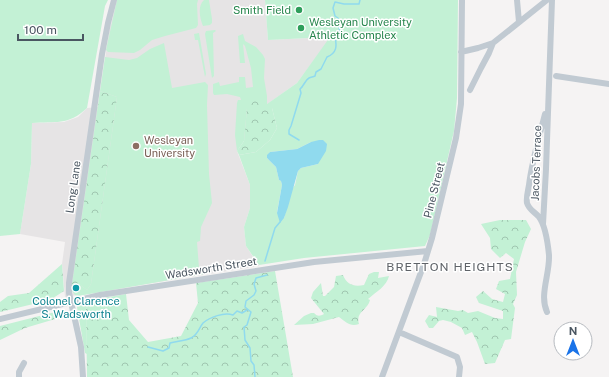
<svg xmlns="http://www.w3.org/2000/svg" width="609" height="377" font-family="'Public Sans',sans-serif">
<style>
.education{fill:#e6e4e5}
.green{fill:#c3f1d5;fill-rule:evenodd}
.forest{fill:url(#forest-crowns)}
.water{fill:#90daee}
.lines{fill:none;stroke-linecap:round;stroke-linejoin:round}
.stream{stroke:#90daee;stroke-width:1.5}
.minor{stroke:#c1cad2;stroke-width:6}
.leisure-dot{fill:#2e9e5b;stroke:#fff;stroke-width:1.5}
.education-dot{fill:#8d6e63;stroke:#fff;stroke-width:1.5}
.culture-dot{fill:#0f9aa8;stroke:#fff;stroke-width:1.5}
.labels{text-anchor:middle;stroke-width:3;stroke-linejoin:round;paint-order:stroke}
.leisure-label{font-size:11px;fill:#27864d;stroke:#fff;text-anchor:end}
.education-label{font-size:11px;fill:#785e54;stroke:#fff;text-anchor:start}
.street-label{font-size:11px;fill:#4a5661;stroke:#fff}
.culture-label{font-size:11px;fill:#0d838f;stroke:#fff}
.neighbourhood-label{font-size:12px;letter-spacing:1px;fill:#5f6368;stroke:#fff}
</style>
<defs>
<pattern id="forest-crowns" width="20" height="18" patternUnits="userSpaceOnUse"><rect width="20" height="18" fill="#c3f1d5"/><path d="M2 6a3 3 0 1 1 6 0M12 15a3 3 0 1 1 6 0" fill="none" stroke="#a0c6b0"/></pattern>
</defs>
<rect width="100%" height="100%" fill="#f5f3f3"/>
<!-- education -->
<path class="education" d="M117,0H265L268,40L331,37L297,83L266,105L237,151L250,185V208L244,227L246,246L259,266L65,297L62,264L65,242L20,234L31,164L32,123L64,122L78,117L87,108L98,107L109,32Z"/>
<!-- green -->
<path class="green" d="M0,0H108L105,6L87,108C68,126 55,121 32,123L31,164L20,234L0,236Z
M117,0H198L197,4L198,25L196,28L165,36L152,40L140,50L134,53L108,52L106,50Z
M204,0H209L212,19V23L210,25L203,26C200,19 197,6 204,0Z
M265,0H458L457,98L454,131L430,235L425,246L304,258L259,265L246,246L244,227L250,208V185L239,155L256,152L270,140L277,128L272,108H247L244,141L237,151L235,135L237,103L238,100H241L240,97L227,94L214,95L213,93V84L219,82L220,86L239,82V77H245L246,88L253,87L251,68L245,46L243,44L245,63H240L238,36L243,34L245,41L256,47L263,55L265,59L264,78L267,96V104L297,83L330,37L268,40ZM311,142L318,164L301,168L298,171L295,185L292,189L284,218L277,212L282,185L281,181L279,180L276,167L267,158L270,152L297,149Z
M215,30L216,31L213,33L214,76L212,78L205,34L206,31Z
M199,33L206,74L205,77L198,40H195L194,34Z
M164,43L172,88L205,82L208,85L207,105L209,174L212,203L201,227L200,241L197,242L199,268L203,269L204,274L78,296L75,295L72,291V284H79L87,290L91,284L117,97L100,91L105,57L129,60L137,58L150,49Z
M92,300L86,309L87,354L85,353L77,307C79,301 86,301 92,300Z"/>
<!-- forest -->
<path class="forest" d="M100,91L117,97L91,284L87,290L79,284H72Z
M254,101H259L272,108L277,128L270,140L256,152L239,155L237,151L244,141L247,108Z
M500,220H526L531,229L525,242L516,272L517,295L513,304L515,308L511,339L505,340L495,363L485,364L477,342L472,332L465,335L462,328L451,322L443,320L439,321L433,328H429L425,321L429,315L437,317L436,307L458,311L463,310L468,313L478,311L495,318L503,319V311L479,303L476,297L483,291L492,299L503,302L505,294L496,289L499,281L510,279L514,259L506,253L500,258L491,249L490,238L481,224Z
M62,264L64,291L50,300L0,312V302L8,296L29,293Z
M275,271L293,377H87L86,309L92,300L126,294L129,320L148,342L181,336L198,303L196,283Z
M374,272H379L378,278L389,276C387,286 376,292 368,299L370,300C368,310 355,312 359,324C350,327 346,322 339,317L313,324L294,325L304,316L311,313H314C318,317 320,316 324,314L311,298L313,292L321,283L323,296H325L334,287L336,276L343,275C347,285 354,287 364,285L369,274Z
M59,311L62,317L25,328L0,340V326Z"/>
<!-- water -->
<path class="water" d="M319,140H323L327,144L326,151L318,164L301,168L298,171L288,207L284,218L280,223L277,213L282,185L281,181L279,180L276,167L267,158V155L270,152L297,149L311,142Z"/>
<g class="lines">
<!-- stream -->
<path class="stream" d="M299,140L289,134V130L291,126L301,93L300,89C304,86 305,80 309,78C311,77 313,77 315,76L316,72L321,69L327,57C337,53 337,46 335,37L340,35L338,18L335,16L333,8L335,2L344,4H359L360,0
M265,261L275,228L280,222
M148,347L163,351L169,348L170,343C177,341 185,341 191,338C198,335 199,328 203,323C210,317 224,312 233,315L237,311L242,313L247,310
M255,377L254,365L251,361L250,348L245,340L244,327L247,325L251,312L245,307L246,301L254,295L256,291L254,284L256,278L267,275"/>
<!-- minor -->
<path class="minor" d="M517,0L519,22
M461,52L478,48L493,43L547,0
M556,76L609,84
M470,90L481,68L489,53L493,43
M545,114C539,138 532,161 529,185C528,191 526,198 527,203C529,210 535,212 539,217C545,225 548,245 549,255C550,274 539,295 547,312
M543,224L546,169L552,0
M0,319L100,295L314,262L428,251
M399,332L457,357L460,367L459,377
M19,377V372L24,363
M83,377L81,347L69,293V283L102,54L108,23L114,0
M382,377L424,264L432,238L456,138L461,104L462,0"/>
</g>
<!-- markers -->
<g class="leisure-dot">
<circle cx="299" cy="10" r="4"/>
<circle cx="301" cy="28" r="4"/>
</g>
<circle class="education-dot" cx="136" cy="146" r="4"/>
<circle class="culture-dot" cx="76" cy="288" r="4"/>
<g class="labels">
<!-- leisure labels -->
<g class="leisure-label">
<text x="291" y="14">Smith Field</text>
<text x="309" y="26" text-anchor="start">Wesleyan University<tspan x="309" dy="13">Athletic Complex</tspan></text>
</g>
<!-- education labels -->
<g class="education-label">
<text x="144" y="144">Wesleyan<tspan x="144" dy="13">University</tspan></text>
</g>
<!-- street labels -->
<g class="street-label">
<text transform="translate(536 163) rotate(-88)" y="4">Jacobs Terrace</text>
<text transform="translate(73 187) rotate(-82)" y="4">Long Lane</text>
<text transform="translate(434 190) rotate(-76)" y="4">Pine Street</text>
<text transform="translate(211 268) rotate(-9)" y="4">Wadsworth Street</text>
</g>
<!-- culture labels -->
<g class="culture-label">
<text x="76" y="305">Colonel Clarence<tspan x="76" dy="13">S. Wadsworth</tspan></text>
</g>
<!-- neighbourhood labels -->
<g class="neighbourhood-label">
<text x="450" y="271">BRETTON HEIGHTS</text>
</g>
</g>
<!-- north arrow -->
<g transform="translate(573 341)"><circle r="19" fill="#ffffff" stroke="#b7bbc0"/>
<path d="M0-3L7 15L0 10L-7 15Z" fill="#1a73e8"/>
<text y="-6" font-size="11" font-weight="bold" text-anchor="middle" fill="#4a5661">N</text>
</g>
<!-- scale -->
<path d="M18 34v6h65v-6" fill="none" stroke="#4a5661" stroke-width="2"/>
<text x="24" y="34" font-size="12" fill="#4a5661" stroke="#ffffff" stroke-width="3" paint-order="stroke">100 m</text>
</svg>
